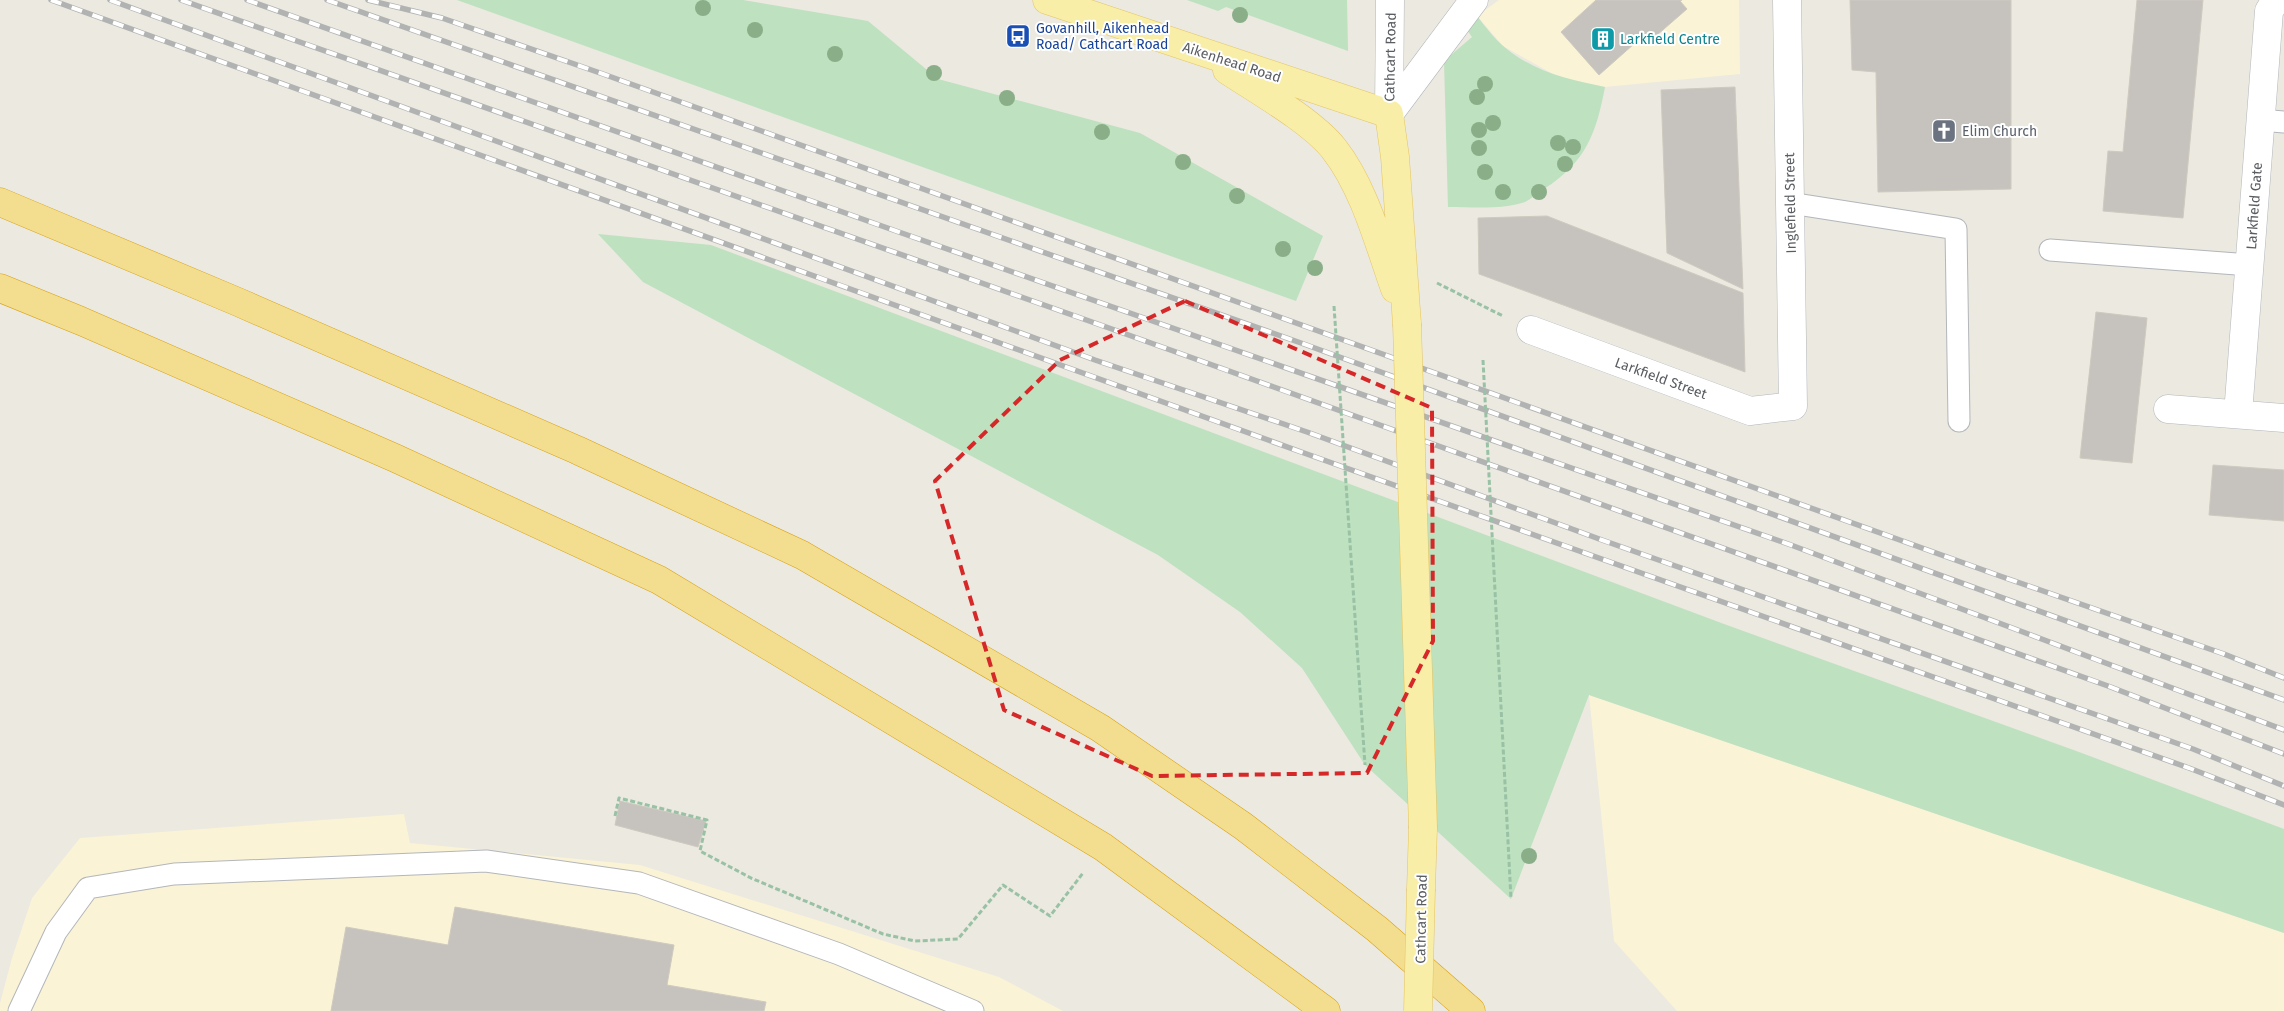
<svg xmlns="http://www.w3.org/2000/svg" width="2284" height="1011" font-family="'Fira Sans',sans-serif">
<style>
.commercial{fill:#faf3d6}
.green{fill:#bee1bf}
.building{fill:#c6c3be;stroke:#cfcabf}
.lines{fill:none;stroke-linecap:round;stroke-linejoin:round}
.service-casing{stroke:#b3b6ba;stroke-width:23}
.pedestrian-casing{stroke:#b3b6ba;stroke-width:29}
.minor-casing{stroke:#b3b6ba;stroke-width:29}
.tertiary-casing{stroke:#b3b6ba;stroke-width:29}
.primary-casing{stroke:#e4c460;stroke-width:29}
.motorway-casing{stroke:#d8a213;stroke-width:29}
.path{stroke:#99c1a5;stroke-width:3;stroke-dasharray:5 2.5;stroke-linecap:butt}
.service{stroke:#fff;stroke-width:21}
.pedestrian{stroke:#fff;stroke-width:28}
.minor{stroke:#fff;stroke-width:28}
.tertiary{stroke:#fff;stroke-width:28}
.primary{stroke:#f8eea8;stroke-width:28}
.motorway{stroke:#f3dd8f;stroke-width:28}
.rail-casing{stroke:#b1b2b2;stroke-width:5.5}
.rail{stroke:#fff;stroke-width:4;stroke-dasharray:11;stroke-linecap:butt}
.primary-bridge-casing{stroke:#e4c460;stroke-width:29;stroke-linecap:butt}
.path-bridge{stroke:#99c1a5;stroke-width:3;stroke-dasharray:5 2.5;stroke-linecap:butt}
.primary-bridge{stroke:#f8eea8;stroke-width:28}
.tree{fill:#8aae88}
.marked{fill:none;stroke:#d62828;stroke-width:4;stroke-dasharray:10 6;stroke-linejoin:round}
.labels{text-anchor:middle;stroke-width:4;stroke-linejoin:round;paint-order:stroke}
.transit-label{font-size:14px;fill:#164399;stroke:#fff;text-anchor:start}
.culture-label{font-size:14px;fill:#0d838f;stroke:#fff;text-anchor:start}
.street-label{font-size:14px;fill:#595c60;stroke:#fff}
.worship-label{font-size:14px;fill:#5b616d;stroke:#fff;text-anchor:start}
</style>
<rect width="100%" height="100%" fill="#ebe9e0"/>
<!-- commercial -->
<path class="commercial" d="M1499,0H1739L1740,74L1605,87L1560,78L1503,46L1477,16Z
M1589,695L2284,933V1011H1677L1614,941Z
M404,814L410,843L640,865L999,977L1063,1011H0V1003L12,958L32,898L80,838Z"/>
<!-- green -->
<path class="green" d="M457,0H743L868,21L938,79L1140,133L1323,236L1296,301Z
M1187,0H1347L1348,51L1226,7L1218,11Z
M1477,16C1485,26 1493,37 1502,45C1531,71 1569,80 1605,87C1596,134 1586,162 1544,189C1538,193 1531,199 1525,202C1501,210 1473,207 1448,207L1444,61L1472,37L1465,27Z
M598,234L711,245L1724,624L2079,752L2276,826L2284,829V933L1589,695L1511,899L1365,765L1302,668L1240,612L1158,555L643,282Z"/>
<!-- building -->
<path class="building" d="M1596,0H1682L1680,1L1687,9L1649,42L1643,36L1599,75L1561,32Z
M1850,0H2011V189L1878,192L1876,72L1852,70Z
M2137,0H2203L2183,218L2103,211L2108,151L2123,152Z
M1735,87L1743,289L1667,253L1661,90Z
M1547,216L1743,293L1745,372L1479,274L1478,218Z
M2096,312L2147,318L2132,463L2080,458Z
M2213,465L2284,470V521L2209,515Z
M620,801L706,821L698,847L615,825Z
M455,907L674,945L667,985L766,1002L764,1011H331L346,927L448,945Z"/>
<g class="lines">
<defs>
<path id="service" d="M2261,120L2284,122
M1790,203L1956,229L1959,421
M2050,250L2250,265
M19,1011L56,932L88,888L174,874L486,861L639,883L839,954L973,1011"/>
<path id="pedestrian" d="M1389,114L1474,0"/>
<path id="minor" d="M1531,330L1750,411L1793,406L1787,0
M2168,409L2284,418
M2238,414L2269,11L2276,0"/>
<path id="tertiary" d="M1389,114L1390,0"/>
<path id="primary" d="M1047,0L1389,114L1395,157L1407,324
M1227,70C1257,90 1312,121 1334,149C1364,187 1379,244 1395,289
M1421,889L1423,828"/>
<path id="motorway" d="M0,202L238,302L577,450L802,555L1100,728L1243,826L1377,929L1471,1011
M0,288L81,321L395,458L659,580L1103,847L1326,1011"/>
</defs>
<!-- service casing -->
<use href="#service" class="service-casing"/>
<!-- pedestrian casing -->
<use href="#pedestrian" class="pedestrian-casing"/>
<!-- minor casing -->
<use href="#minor" class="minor-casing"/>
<!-- tertiary casing -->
<use href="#tertiary" class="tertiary-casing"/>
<!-- primary casing -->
<use href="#primary" class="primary-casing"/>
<!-- motorway casing -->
<use href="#motorway" class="motorway-casing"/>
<!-- path -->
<path class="path" d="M1437,283L1503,316
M615,816L619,798L707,820L700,851L751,878L883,934L915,941L958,939L1003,885L1050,916L1083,873"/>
<!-- service -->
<use href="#service" class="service"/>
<!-- pedestrian -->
<use href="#pedestrian" class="pedestrian"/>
<!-- minor -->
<use href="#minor" class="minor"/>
<!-- tertiary -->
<use href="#tertiary" class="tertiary"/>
<!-- primary -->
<use href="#primary" class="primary"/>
<!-- motorway -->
<use href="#motorway" class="motorway"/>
<defs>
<path id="rail" d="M51,0L1304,453L2189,768L2284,805
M110,0L1095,360L1307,432L1602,540L2193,749L2284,786
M181,0L1109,328L2108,686L2284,754
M247,0L896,231L1791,545L2284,730
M327,0L1301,343L2284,700
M368,0L442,18L603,74L2000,576L2224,654L2284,678"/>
</defs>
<!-- rail casing -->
<use href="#rail" class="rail-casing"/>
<!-- rail -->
<use href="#rail" class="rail"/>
<defs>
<path id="primary-bridge" d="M1407,324L1423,828
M1418,1011L1421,889"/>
</defs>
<!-- primary-bridge casing -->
<use href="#primary-bridge" class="primary-bridge-casing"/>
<!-- path-bridge -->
<path class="path-bridge" d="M1334,306L1365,765
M1483,360L1511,899"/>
<!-- primary-bridge -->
<use href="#primary-bridge" class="primary-bridge"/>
</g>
<!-- trees -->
<g class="tree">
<circle cx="703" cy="8" r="8"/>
<circle cx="1240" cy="15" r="8"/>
<circle cx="755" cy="30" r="8"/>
<circle cx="835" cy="54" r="8"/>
<circle cx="934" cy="73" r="8"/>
<circle cx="1485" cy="84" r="8"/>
<circle cx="1477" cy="97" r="8"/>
<circle cx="1007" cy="98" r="8"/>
<circle cx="1493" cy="123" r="8"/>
<circle cx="1479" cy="130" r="8"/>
<circle cx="1102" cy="132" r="8"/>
<circle cx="1558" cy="143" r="8"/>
<circle cx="1573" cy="147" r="8"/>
<circle cx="1479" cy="148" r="8"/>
<circle cx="1183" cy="162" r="8"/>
<circle cx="1565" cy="164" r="8"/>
<circle cx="1485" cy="172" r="8"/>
<circle cx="1503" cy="192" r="8"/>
<circle cx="1539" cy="192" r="8"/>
<circle cx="1237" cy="196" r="8"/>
<circle cx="1283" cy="249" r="8"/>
<circle cx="1315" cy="268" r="8"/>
<circle cx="1529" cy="856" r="8"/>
</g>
<!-- marked area -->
<path class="marked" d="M1185,301L1432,408L1433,641L1367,773L1152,776L1004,710L935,481L1060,360Z"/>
<!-- icons -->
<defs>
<symbol id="bus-square" viewBox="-11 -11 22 22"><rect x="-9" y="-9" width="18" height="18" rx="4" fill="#1a4fb4" stroke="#fff"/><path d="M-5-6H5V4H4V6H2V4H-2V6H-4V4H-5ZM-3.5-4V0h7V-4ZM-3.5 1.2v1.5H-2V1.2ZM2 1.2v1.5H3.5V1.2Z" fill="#fff"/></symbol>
<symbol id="building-square" viewBox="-11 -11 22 22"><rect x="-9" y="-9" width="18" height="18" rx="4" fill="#0f9aa8" stroke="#fff"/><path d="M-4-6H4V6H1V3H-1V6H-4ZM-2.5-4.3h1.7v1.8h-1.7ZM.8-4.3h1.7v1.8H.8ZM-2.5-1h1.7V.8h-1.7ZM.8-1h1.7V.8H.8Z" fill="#fff"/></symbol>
<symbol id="church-square" viewBox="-11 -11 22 22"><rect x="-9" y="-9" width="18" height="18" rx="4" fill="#6b7280" stroke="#fff"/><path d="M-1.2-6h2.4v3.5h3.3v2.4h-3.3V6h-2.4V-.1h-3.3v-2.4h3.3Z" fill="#fff"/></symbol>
</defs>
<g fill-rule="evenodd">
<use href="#bus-square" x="1004" y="22" width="28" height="28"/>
<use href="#building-square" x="1589" y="25" width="28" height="28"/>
<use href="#church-square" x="1930" y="117" width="28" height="28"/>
</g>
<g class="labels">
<!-- transit labels -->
<g class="transit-label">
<text x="1036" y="33">Govanhill, Aikenhead<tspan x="1036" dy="16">Road/ Cathcart Road</tspan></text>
</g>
<!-- culture labels -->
<g class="culture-label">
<text x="1620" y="44">Larkfield Centre</text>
</g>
<!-- street labels -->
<g class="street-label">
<text transform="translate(1390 57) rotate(-89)" y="5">Cathcart Road</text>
<text transform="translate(1232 62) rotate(18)" y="5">Aikenhead Road</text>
<text transform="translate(1790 203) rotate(-91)" y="5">Inglefield Street</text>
<text transform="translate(2254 206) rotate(-86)" y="5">Larkfield Gate</text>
<text transform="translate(1661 378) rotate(20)" y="5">Larkfield Street</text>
<text transform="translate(1421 919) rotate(-89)" y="5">Cathcart Road</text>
</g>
<!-- worship labels -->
<g class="worship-label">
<text x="1962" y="136">Elim Church</text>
</g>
</g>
</svg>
